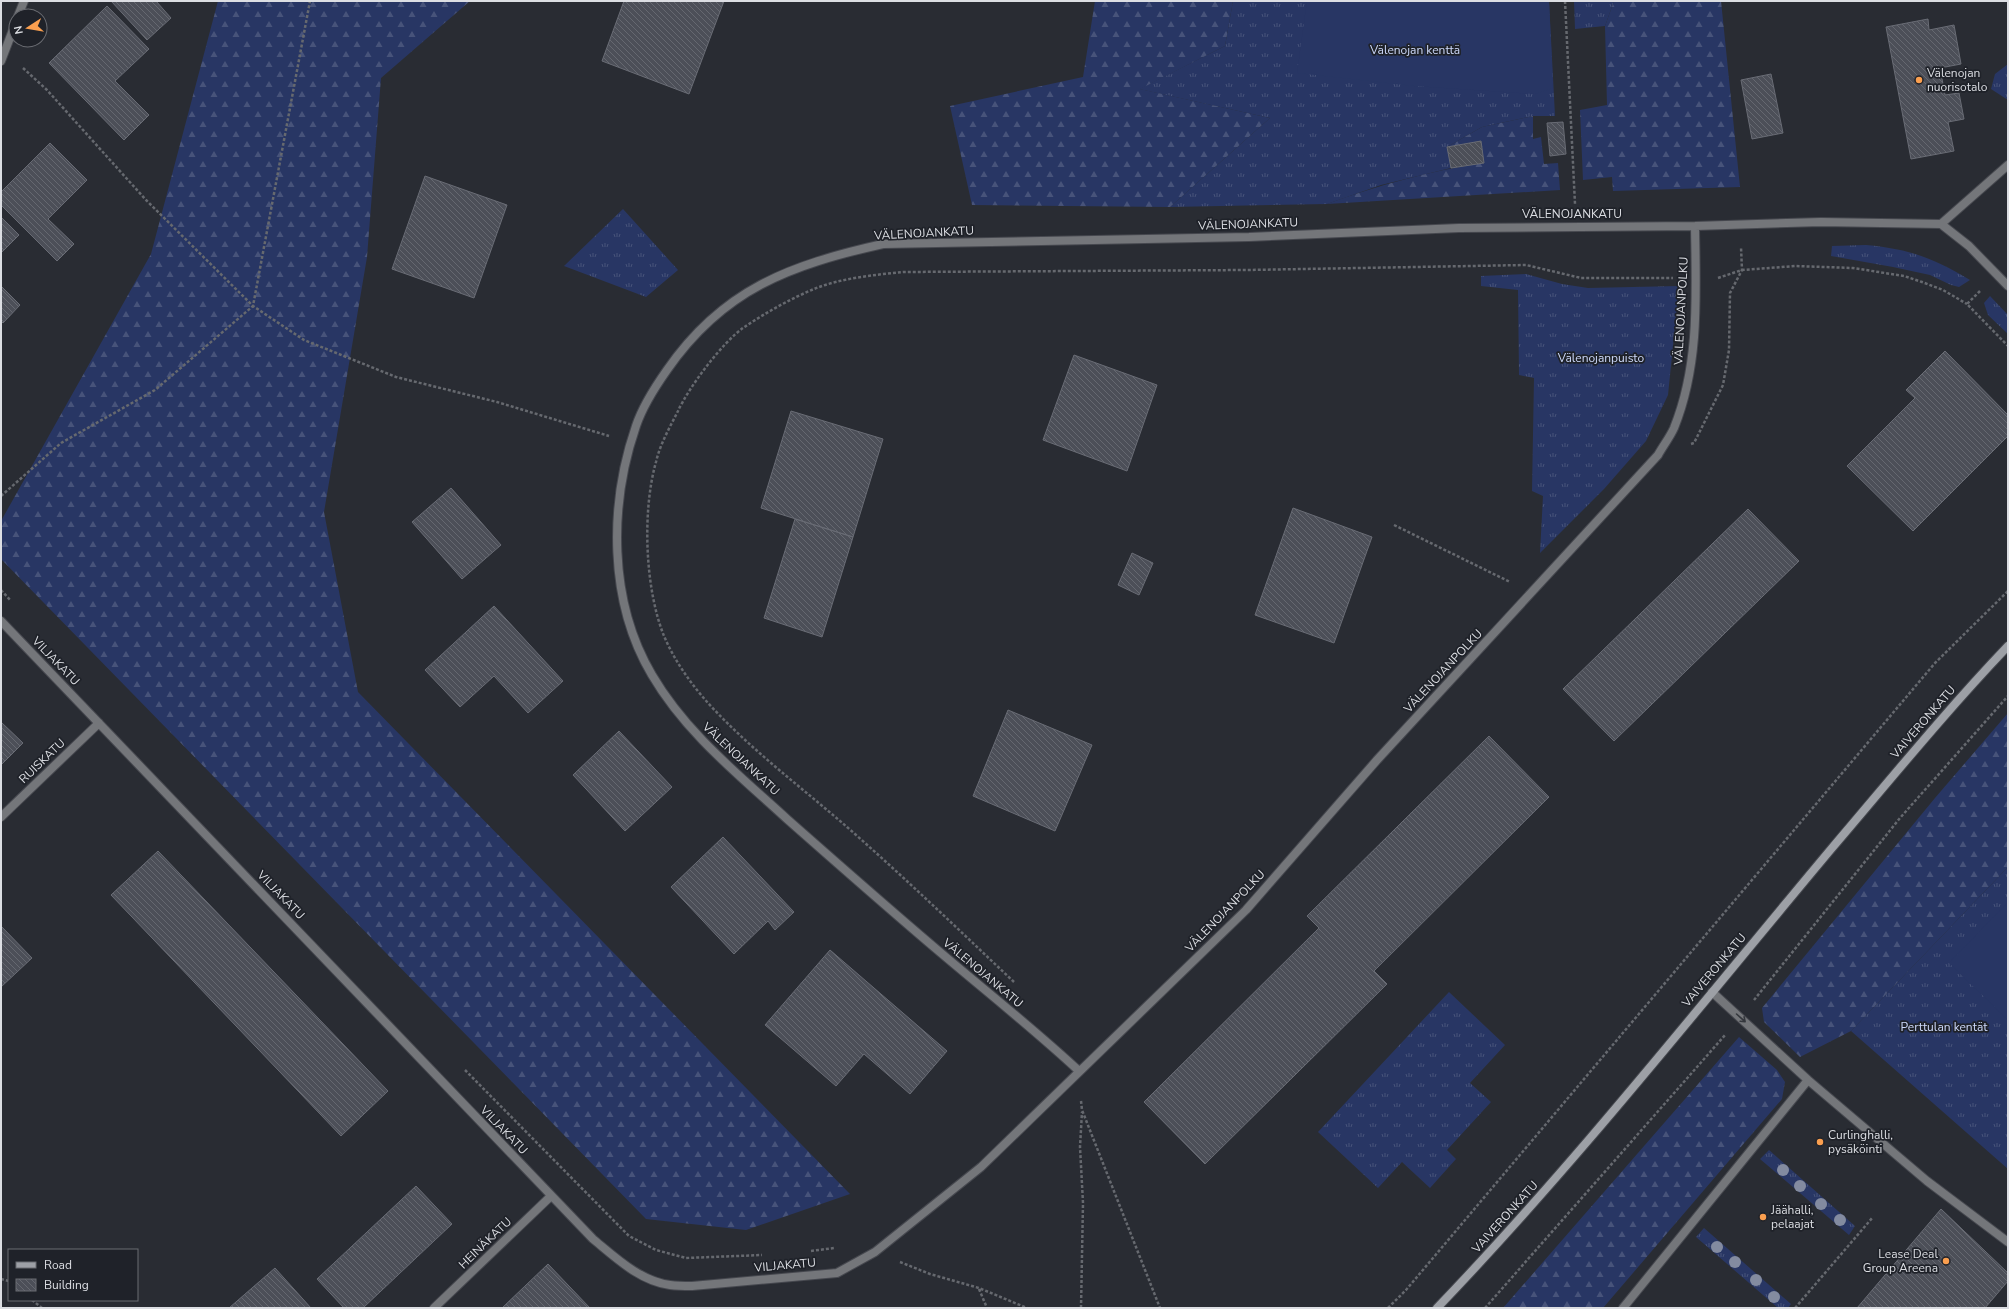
<svg xmlns="http://www.w3.org/2000/svg" width="2009" height="1309" font-family="'Nunito Sans',sans-serif">
<style>
.grass{fill:url(#grass-tufts)}
.forest{fill:url(#forest-firs)}
.garden{fill:#283664}
.building{fill:url(#building-back-hatch);stroke:#696c75}
.lines{fill:none;stroke-linecap:round;stroke-linejoin:round}
.service-casing{stroke:#46484f;stroke-width:10}
.minor-casing{stroke:#46484f;stroke-width:10}
.secondary-casing{stroke:#46484f;stroke-width:10}
.path{stroke:#66696f;stroke-width:2.5;stroke-dasharray:3 2;stroke-linecap:butt}
.service{stroke:#74767a;stroke-width:8}
.minor{stroke:#74767a;stroke-width:8}
.secondary{stroke:#9da0a6;stroke-width:8}
.tree{fill:#838ba0}
.oneway{stroke:#34373d}
.poi-dot{fill:#fa9f4f;stroke:#1f2229;stroke-width:1.5}
.labels{text-anchor:middle;stroke-width:3.5;stroke-linejoin:round;paint-order:stroke}
.park-label{font-size:12px;fill:#cdd9fa;stroke:#1f2229}
.poi-label{font-size:12px;fill:#dcdee3;stroke:#1f2229;text-anchor:start}
.street-label{font-size:12px;fill:#dcdee3;stroke:#1f2229}
</style>
<defs>
<pattern id="grass-tufts" width="24" height="20" patternUnits="userSpaceOnUse"><rect width="24" height="20" fill="#283664"/><path d="M3 7l-1-3M5 7V3M7 7l1-3M15 17l-1-3M17 17v-4M19 17l1-3" fill="none" stroke="#47537a"/></pattern>
<pattern id="forest-firs" width="22" height="20" patternUnits="userSpaceOnUse"><rect width="22" height="20" fill="#283664"/><path d="M5 1l3.5 6h-7zM16 11l3.5 6h-7z" fill="#47537a"/></pattern>
<pattern id="building-back-hatch" width="6" height="6" patternUnits="userSpaceOnUse"><rect width="6" height="6" fill="#4c4f58"/><path d="M-1 5l2 2M0 0l6 6M5-1l2 2" fill="none" stroke="#656870"/></pattern>
</defs>
<rect width="100%" height="100%" fill="#292c33"/>
<!-- grass -->
<path class="grass" d="M1233,1H1549L1555,116H1533L1482,127L1447,147L1451,168L1381,185L1327,204L1170,207L1270,118L1139,89L1225,46Z
M1574,1H1614L1605,26L1575,29Z
M2008,64V100L1991,89L1995,74Z
M623,209L678,270L646,297L564,266Z
M1866,245C1910,249 1933,258 1970,280L1959,287L1951,285L1930,275L1893,267L1831,256L1832,246Z
M1526,274L1562,284L1588,288L1679,286L1668,395L1646,441L1604,489L1540,553L1543,496L1532,491L1534,378L1519,375L1518,290L1481,286V276Z
M1990,296L2008,315V334L1988,315L1984,303Z
M2008,867V1169L1851,1031Z
M1449,992L1505,1045L1470,1083L1491,1102L1447,1150L1456,1159L1430,1188L1402,1162L1378,1188L1318,1132Z
M1769,1150L1855,1226L1849,1235L1760,1159Z
M1704,1228L1791,1304L1788,1308H1778L1696,1237Z"/>
<!-- forest -->
<path class="forest" d="M218,1H470L381,78L367,257L324,512L358,692L850,1194L746,1230L646,1219L1,559V521L151,254Z
M1095,1H1233L1225,46L1140,89L1270,118L1170,207L972,205L950,106L1083,77Z
M1614,1H1721L1740,187L1613,191L1612,177L1583,180L1580,110L1607,105L1605,26Z
M1533,116V139L1541,137L1544,164L1558,163L1560,190L1327,204C1379,185 1429,171 1484,163L1481,141L1447,147L1482,127Z
M2008,713V867L1851,1031L1800,1057L1764,1022L1762,1008L1935,798Z
M1739,1037L1777,1070L1785,1082L1782,1099L1603,1308H1503Z"/>
<!-- garden -->
<path class="garden" d="M1307,1H1549L1553,88L1535,94L1414,86L1297,73Z
M2008,902V1020L1949,963Z"/>
<!-- building -->
<path class="building" d="M111,1H156L171,18L147,40Z
M624,1H724L689,94L602,61Z
M107,6L149,49L115,81L149,115L124,140L49,63Z
M1928,19L1929,30L1954,25L1961,64L1940,68L1945,95L1959,93L1964,119L1948,122L1954,151L1911,159L1886,27Z
M1771,74L1783,133L1752,139L1741,80Z
M1563,122L1566,154L1550,156L1547,123Z
M1481,141L1484,163L1451,168L1447,147Z
M50,143L87,180L48,219L74,244L57,261L1,205V192Z
M425,176L507,205L474,298L392,269Z
M1,217L19,235L1,253Z
M1,286L20,305L3,323L1,321Z
M1945,351L2008,415V436L1913,531L1847,466L1915,398L1906,390Z
M1074,355L1157,385L1127,471L1043,440Z
M791,411L883,439L853,537L761,508Z
M451,488L501,545L462,579L412,522Z
M1293,508L1372,537L1334,643L1255,615Z
M1748,509L1799,561L1614,741L1563,689Z
M795,519L853,537L822,637L764,618Z
M1132,553L1153,563L1139,595L1118,585Z
M494,606L563,681L528,713L494,676L460,707L425,670Z
M1008,710L1092,745L1055,831L973,796Z
M1,722L23,743L1,765Z
M619,731L672,787L625,831L573,775Z
M1489,736L1549,797L1374,971L1387,984L1205,1164L1144,1102L1319,928L1307,916Z
M723,837L794,912L775,930L768,921L734,954L671,887Z
M158,851L388,1091L341,1136L111,895Z
M1,926L32,958L1,987Z
M830,950L947,1051L910,1094L864,1054L836,1086L765,1025Z
M416,1186L452,1224L363,1308H344L317,1279Z
M1941,1209L2008,1273V1281L1985,1308H1857Z
M548,1264L590,1308H502Z
M275,1268L311,1308H229Z"/>
<g class="lines">
<defs>
<path id="service" d="M1712,992L1808,1080L1927,1181L2008,1242
M1623,1308L1808,1080"/>
<path id="minor" d="M18,16L24,1
M1,61L16,22
M1941,224L2008,165
M1,621L593,1239C616,1258 640,1281 670,1285C678,1286 685,1286 692,1286L837,1273L875,1252L981,1167L1246,910L1377,760L1658,455C1663,446 1670,437 1674,428C1700,364 1696,294 1695,226
M1,817L99,723
M1079,1071C1035,1030 987,992 941,953C889,909 838,864 787,819C738,774 686,733 652,675C608,601 609,504 636,426C643,405 655,387 667,370C723,289 790,265 883,244L1249,237L1459,228L1695,226L1821,222L1941,224L1969,246L2008,286
M434,1308L551,1196"/>
<path id="secondary" d="M1437,1308C1577,1162 1702,1003 1832,848C1890,780 1946,711 2008,646"/>
</defs>
<!-- service casing -->
<use href="#service" class="service-casing"/>
<!-- minor casing -->
<use href="#minor" class="minor-casing"/>
<!-- secondary casing -->
<use href="#secondary" class="secondary-casing"/>
<!-- path -->
<path class="path" d="M1565,1L1575,204
M23,68L47,90L146,200L253,306L304,340L396,377L497,402L609,436
M1718,278L1742,270L1795,266L1853,268L1904,276L1922,282L1943,290L1967,304
M1980,291L1967,304L2008,346
M1691,444L1694,443L1723,385L1729,350L1730,293L1742,270L1741,247
M1,496L61,443L155,390L253,306L310,1
M1394,525L1510,582
M1,590L11,601
M1014,982C959,930 904,877 847,827C801,787 750,749 708,703C691,684 674,660 664,636C645,589 642,511 656,462C660,444 670,427 678,411C689,387 722,343 743,328C765,313 790,299 814,289C841,278 874,275 903,272L1248,270L1526,265L1581,278H1673
M1754,1000L1900,818L2008,696
M465,1070L629,1236L656,1250L686,1258L762,1255
M1081,1101L1082,1110L1160,1308
M811,1251L834,1248
M900,1262L930,1274L979,1288L1027,1308
M1,1279L9,1281
M979,1289L987,1308
M32,1300L42,1308
M1081,1308L1083,1203L1080,1147L1082,1112
M1388,1308L1406,1290L1935,663L2008,591
M1485,1308L1726,1034
M1795,1308L1873,1217"/>
<!-- service -->
<use href="#service" class="service"/>
<!-- minor -->
<use href="#minor" class="minor"/>
<!-- secondary -->
<use href="#secondary" class="secondary"/>
</g>
<!-- trees -->
<g class="tree">
<circle cx="1783" cy="1170" r="6"/>
<circle cx="1800" cy="1186" r="6"/>
<circle cx="1821" cy="1204" r="6"/>
<circle cx="1840" cy="1220" r="6"/>
<circle cx="1717" cy="1247" r="6"/>
<circle cx="1735" cy="1262" r="6"/>
<circle cx="1756" cy="1280" r="6"/>
<circle cx="1774" cy="1297" r="6"/>
</g>
<!-- one-way arrows -->
<defs><path id="oneway-shaft" d="M-6 0H5M1.5-3L5.5 0L1.5 3" fill="none" stroke-width="1.6" stroke-linecap="round" stroke-linejoin="round"/></defs>
<use class="oneway" href="#oneway-shaft" transform="translate(1741 1018) rotate(42)"/>
<!-- markers -->
<g class="poi-dot">
<circle cx="1919" cy="80" r="4"/>
<circle cx="1820" cy="1142" r="4"/>
<circle cx="1763" cy="1217" r="4"/>
<circle cx="1946" cy="1261" r="4"/>
</g>
<g class="labels">
<!-- park labels -->
<g class="park-label">
<text x="1415" y="54">Välenojan kenttä</text>
<text x="1601" y="362">Välenojanpuisto</text>
<text x="1944" y="1031">Perttulan kentät</text>
</g>
<!-- poi labels -->
<g class="poi-label">
<text x="1927" y="77">Välenojan<tspan x="1927" dy="14">nuorisotalo</tspan></text>
<text x="1828" y="1139">Curlinghalli,<tspan x="1828" dy="14">pysäköinti</tspan></text>
<text x="1771" y="1214">Jäähalli,<tspan x="1771" dy="14">pelaajat</tspan></text>
<text x="1938" y="1258" text-anchor="end">Lease Deal<tspan x="1938" dy="14">Group Areena</tspan></text>
</g>
<!-- street labels -->
<g class="street-label">
<text x="1572" y="218">VÄLENOJANKATU</text>
<text transform="translate(1248 224) rotate(-2)" y="4">VÄLENOJANKATU</text>
<text transform="translate(924 233) rotate(-3)" y="4">VÄLENOJANKATU</text>
<text transform="translate(1681 311) rotate(-87)" y="4">VÄLENOJANPOLKU</text>
<text transform="translate(56 661) rotate(46)" y="4">VILJAKATU</text>
<text transform="translate(1443 671) rotate(-47)" y="4">VÄLENOJANPOLKU</text>
<text transform="translate(1923 722) rotate(-49)" y="4">VAIVERONKATU</text>
<text transform="translate(741 759) rotate(43)" y="4">VÄLENOJANKATU</text>
<text transform="translate(42 761) rotate(-44)" y="4">RUISKATU</text>
<text transform="translate(281 895) rotate(46)" y="4">VILJAKATU</text>
<text transform="translate(1225 911) rotate(-46)" y="4">VÄLENOJANPOLKU</text>
<text transform="translate(1714 970) rotate(-50)" y="4">VAIVERONKATU</text>
<text transform="translate(983 973) rotate(40)" y="4">VÄLENOJANKATU</text>
<text transform="translate(504 1130) rotate(46)" y="4">VILJAKATU</text>
<text transform="translate(1505 1217) rotate(-48)" y="4">VAIVERONKATU</text>
<text transform="translate(485 1243) rotate(-44)" y="4">HEINÄKATU</text>
<text transform="translate(785 1265) rotate(-5)" y="4">VILJAKATU</text>
</g>
</g>
<!-- border -->
<rect width="2009" height="1309" fill="none" stroke="#dcdee3" stroke-width="4"/>
<!-- legend -->
<rect x="8" y="1249" width="130" height="52" fill="#1f2229" stroke="#6b6d73"/>
<rect x="16" y="1262" width="20" height="6" fill="#9da0a6" stroke="#6b6d73"/>
<text x="44" y="1269" font-size="12" fill="#dcdee3">Road</text>
<rect x="16" y="1279" width="20" height="12" fill="url(#building-back-hatch)" stroke="#6b6d73"/>
<text x="44" y="1289" font-size="12" fill="#dcdee3">Building</text>
<!-- north arrow -->
<g transform="translate(28 28) rotate(258)"><circle r="19" fill="#1f2229" stroke="#6b6d73"/>
<path d="M0-3L7 15L0 10L-7 15Z" fill="#fa9f4f"/>
<text y="-6" font-size="11" font-weight="bold" text-anchor="middle" fill="#dcdee3">N</text>
</g>
</svg>
